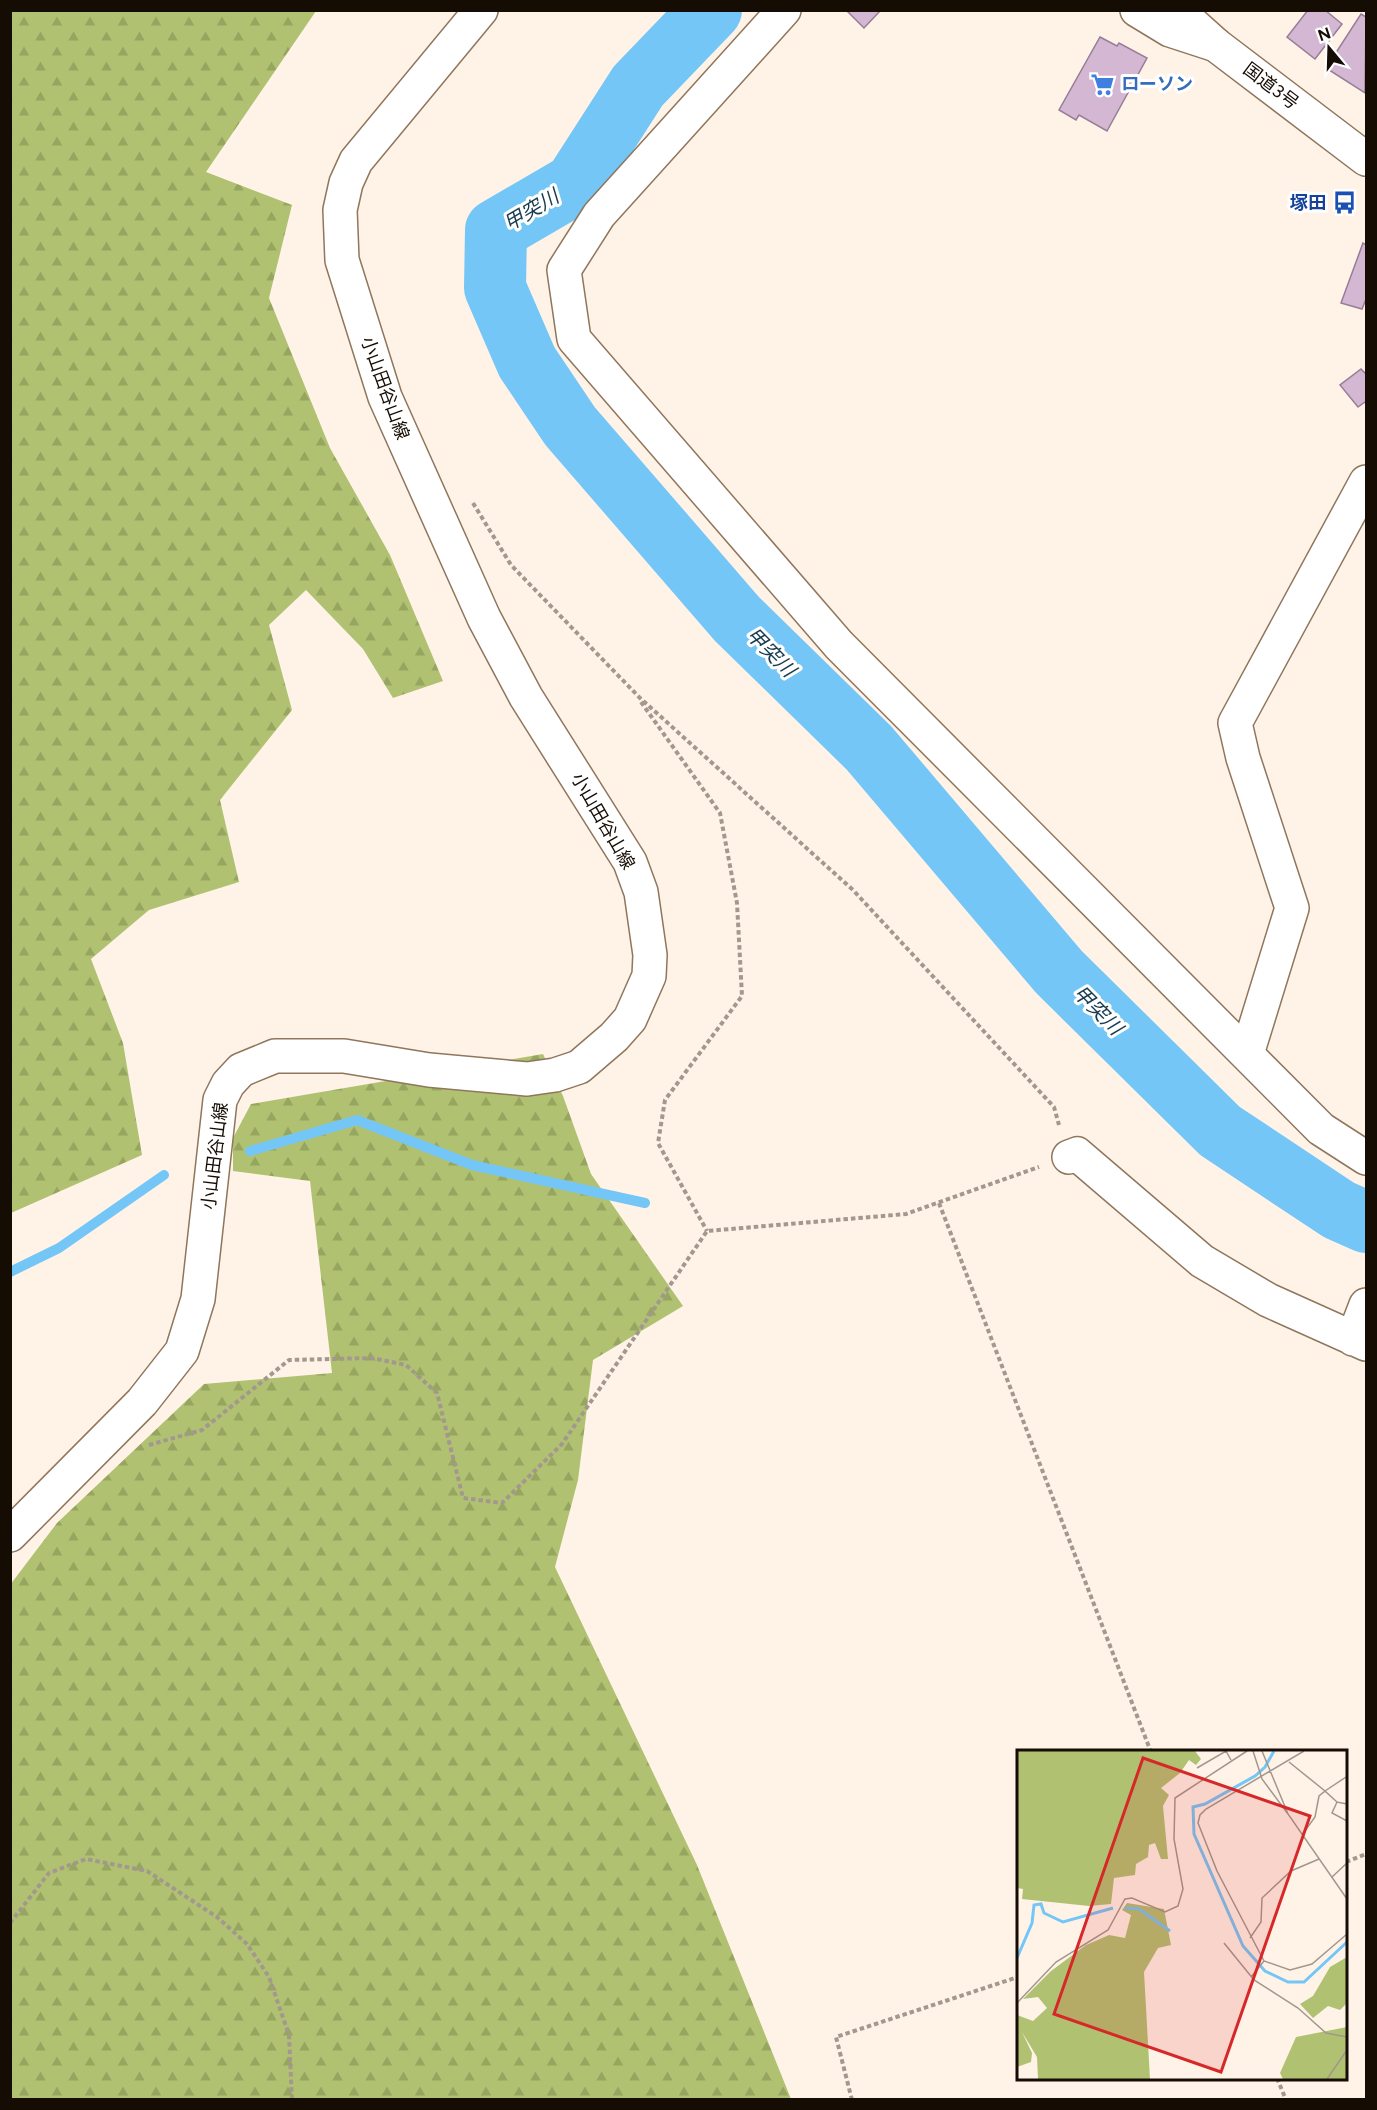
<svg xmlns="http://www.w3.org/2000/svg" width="1377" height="2110" font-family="Figtree,'Noto Sans JP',sans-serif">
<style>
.forest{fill:url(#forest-firs)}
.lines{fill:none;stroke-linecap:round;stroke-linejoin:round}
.stream{stroke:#74c6f7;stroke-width:10}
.river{stroke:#74c6f7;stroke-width:62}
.building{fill:#d3b7d3;stroke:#977d97;stroke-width:1.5}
.minor-casing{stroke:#8f765c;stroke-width:36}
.major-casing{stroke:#8f765c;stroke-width:36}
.highway-casing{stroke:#8f765c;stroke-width:36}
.path{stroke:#a3988e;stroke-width:4;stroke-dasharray:4.5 3;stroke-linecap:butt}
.minor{stroke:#fff;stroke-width:33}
.major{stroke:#fff;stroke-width:33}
.highway{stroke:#fff;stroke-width:33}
.labels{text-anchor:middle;stroke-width:6;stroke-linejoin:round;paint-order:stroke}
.shop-label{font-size:18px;font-weight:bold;fill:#366cbe;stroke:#fff;text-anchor:start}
.street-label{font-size:18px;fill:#150c04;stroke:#fff}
.transit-label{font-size:18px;font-weight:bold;fill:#164399;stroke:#fff;text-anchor:end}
.water-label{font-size:20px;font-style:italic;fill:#173b50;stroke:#fff}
.inset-river{fill:none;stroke:#74c6f7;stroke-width:3}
.inset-road{fill:none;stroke:#a1978d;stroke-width:1.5}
.view{fill:#d62828;fill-opacity:0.15;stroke:#d62828;stroke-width:3}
.inset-edge{fill:none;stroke:#150c04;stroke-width:3}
</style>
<defs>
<pattern id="forest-firs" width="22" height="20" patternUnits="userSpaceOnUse" patternTransform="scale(1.5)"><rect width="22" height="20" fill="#b0c271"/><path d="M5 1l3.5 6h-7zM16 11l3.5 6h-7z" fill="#96a660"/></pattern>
</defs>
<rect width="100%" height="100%" fill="#fff3e8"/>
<!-- forest -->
<path class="forest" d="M10,11H316L206,172L292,205L269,298L330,448L390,555L443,681L393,698L363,649L306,590L269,625L292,710L220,800L239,882L149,910L91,959L123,1043L142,1155L11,1213Z
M543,1054L563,1096L591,1174L683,1306L593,1360L578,1480L555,1567L697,1865L791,2099H11L10,1585L57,1523L204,1384L332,1373L310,1181L233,1171V1138L251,1104Z"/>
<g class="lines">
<!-- stream -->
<path class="stream" d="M250,1151L357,1120L472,1165L645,1203
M10,1272L59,1248L164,1175"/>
<!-- river -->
<path class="river" d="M711,10L638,86L575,184L496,230L495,288L527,362L570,426L737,619L869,748L1059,972L1220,1131L1339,1210L1366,1222"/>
</g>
<!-- building -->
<path class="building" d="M846,10H881L864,28Z
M1308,10H1325L1342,24L1315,59L1287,37Z
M1361,14L1366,17L1365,93L1326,68Z
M1100,37L1117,46L1119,43L1147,58L1107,131L1079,115L1076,120L1059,110Z
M1363,243L1366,245V299L1362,309L1341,303Z
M1361,369L1366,374V404L1365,402L1358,407L1340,385Z"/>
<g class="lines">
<defs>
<path id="minor" d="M784,10L599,215L564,270L574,339L839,645L1321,1129L1366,1158
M1137,10L1170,30L1216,45
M1247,1054L1292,908L1243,758L1235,723L1366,482
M1069,1157L1077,1154L1202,1261L1268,1300L1366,1344
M1353,1339L1366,1305"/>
<path id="major" d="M10,1535L142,1402L182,1351L198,1299L220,1100L228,1084L241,1070L275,1056H344L429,1070L527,1079L555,1075L579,1067L614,1037L630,1019L649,976L650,955L641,892L630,862L526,697L484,618L385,397L342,260L340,210L346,183L356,161L481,10"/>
<path id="highway" d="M1177,10L1216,45L1366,159"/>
</defs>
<!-- minor casing -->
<use href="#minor" class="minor-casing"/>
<!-- major casing -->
<use href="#major" class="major-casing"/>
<!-- highway casing -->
<use href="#highway" class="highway-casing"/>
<!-- path -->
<path class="path" d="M473,503L511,565L640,698L853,890L1054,1107L1059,1125
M641,702L720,813L737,903L742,996L665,1100L658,1143L707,1231
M939,1203L1151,1752
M149,1445L202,1430L289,1360L372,1358L406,1365L437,1393L463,1498L502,1503L562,1444L707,1231L906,1214L1039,1167
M1346,1862L1366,1854
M10,1923L49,1873L86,1859L147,1871L217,1917L247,1944L269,1977L289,2035L292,2100
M1277,2078L1286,2100
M852,2100L836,2037L1018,1977"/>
<!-- minor -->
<use href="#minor" class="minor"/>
<!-- major -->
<use href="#major" class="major"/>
<!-- highway -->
<use href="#highway" class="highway"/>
</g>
<!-- icons -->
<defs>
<symbol id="supermarket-bare" viewBox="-9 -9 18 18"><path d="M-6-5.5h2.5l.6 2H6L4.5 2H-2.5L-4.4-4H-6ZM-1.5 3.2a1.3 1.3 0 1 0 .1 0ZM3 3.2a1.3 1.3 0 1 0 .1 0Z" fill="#3f7fe0" stroke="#fff" stroke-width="2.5" paint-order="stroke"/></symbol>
<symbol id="bus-bare" viewBox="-9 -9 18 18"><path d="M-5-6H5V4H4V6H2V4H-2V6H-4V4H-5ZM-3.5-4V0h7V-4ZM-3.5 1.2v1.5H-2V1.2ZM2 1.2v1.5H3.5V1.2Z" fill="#1a4fb4" stroke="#fff" stroke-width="2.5" paint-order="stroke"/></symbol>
</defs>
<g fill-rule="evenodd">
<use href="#supermarket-bare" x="1086" y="68" width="33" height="33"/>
<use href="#bus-bare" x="1328" y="186" width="33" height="33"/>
</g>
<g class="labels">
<!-- shop labels -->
<g class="shop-label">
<text x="1121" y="90">ローソン</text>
</g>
<!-- street labels -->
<g class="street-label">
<text transform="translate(1271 86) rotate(37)" y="6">国道3号</text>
<text transform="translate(385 388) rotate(70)" y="6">小山田谷山線</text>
<text transform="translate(603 821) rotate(60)" y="6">小山田谷山線</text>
<text transform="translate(215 1156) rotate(-83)" y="6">小山田谷山線</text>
</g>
<!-- transit labels -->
<g class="transit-label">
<text x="1326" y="209">塚田</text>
</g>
<!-- water labels -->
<g class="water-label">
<text transform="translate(531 210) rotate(-31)" y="7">甲突川</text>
<text transform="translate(771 652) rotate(45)" y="7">甲突川</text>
<text transform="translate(1098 1010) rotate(45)" y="7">甲突川</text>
</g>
</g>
<!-- overview -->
<g transform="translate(1017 1750)">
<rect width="330" height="330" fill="#fff3e8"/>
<path d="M0,1H178L184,9L179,15L172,10L163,23L144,38L152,45L146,56L151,109H144L138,93L132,95L131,107L119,114L118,125L97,128L94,154L72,156L5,149L6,139L0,138ZM110,153L147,159L154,195L141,198L127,222L133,329H21L20,307L5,282L15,303L14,312L0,317V265L16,271L30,258L21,247L6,249L34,221L69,195L92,185L108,188L114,165L105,160ZM330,207V253L323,260L311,256L296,268L283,254L296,246L313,217ZM330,277V329H266L263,323L279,287Z" fill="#b0c271"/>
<path class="inset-river" d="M257,1L248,17L238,26L188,54L176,57L177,84L226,196L248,221L271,232H287L330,192M108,158L122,159L153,181M0,208L15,173L17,155L24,154L27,163L46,172L96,158"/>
<path class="inset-road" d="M236,1L245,29L271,64M245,1L271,64L330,149M287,1L189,59L183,65L181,73L200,121L247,211L273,220L295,214L330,184M272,12L308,41L302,46L298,67L285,85M180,18L209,1L214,10M320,52L308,41L329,27M330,54L320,52L315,63L330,71M315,127L330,113M233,188L244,172L245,148L274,121L302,109M207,193L237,230L281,258L309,283L330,287M234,227L247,211M0,253L39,212L91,180L108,149L115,148L148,162L161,156L166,139L157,89L158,48L230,1M310,329L330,300"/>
<path class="view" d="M126,8L293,66L204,322L37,264Z"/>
<rect width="330" height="330" class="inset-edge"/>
</g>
<!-- border -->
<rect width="1377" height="2110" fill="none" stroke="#150c04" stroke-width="24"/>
<!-- north arrow -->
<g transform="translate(1329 48) rotate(341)" stroke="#ffffff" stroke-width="4.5" paint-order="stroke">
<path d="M0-4.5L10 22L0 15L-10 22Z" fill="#150c04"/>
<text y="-9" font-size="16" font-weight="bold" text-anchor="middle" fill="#150c04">N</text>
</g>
</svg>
